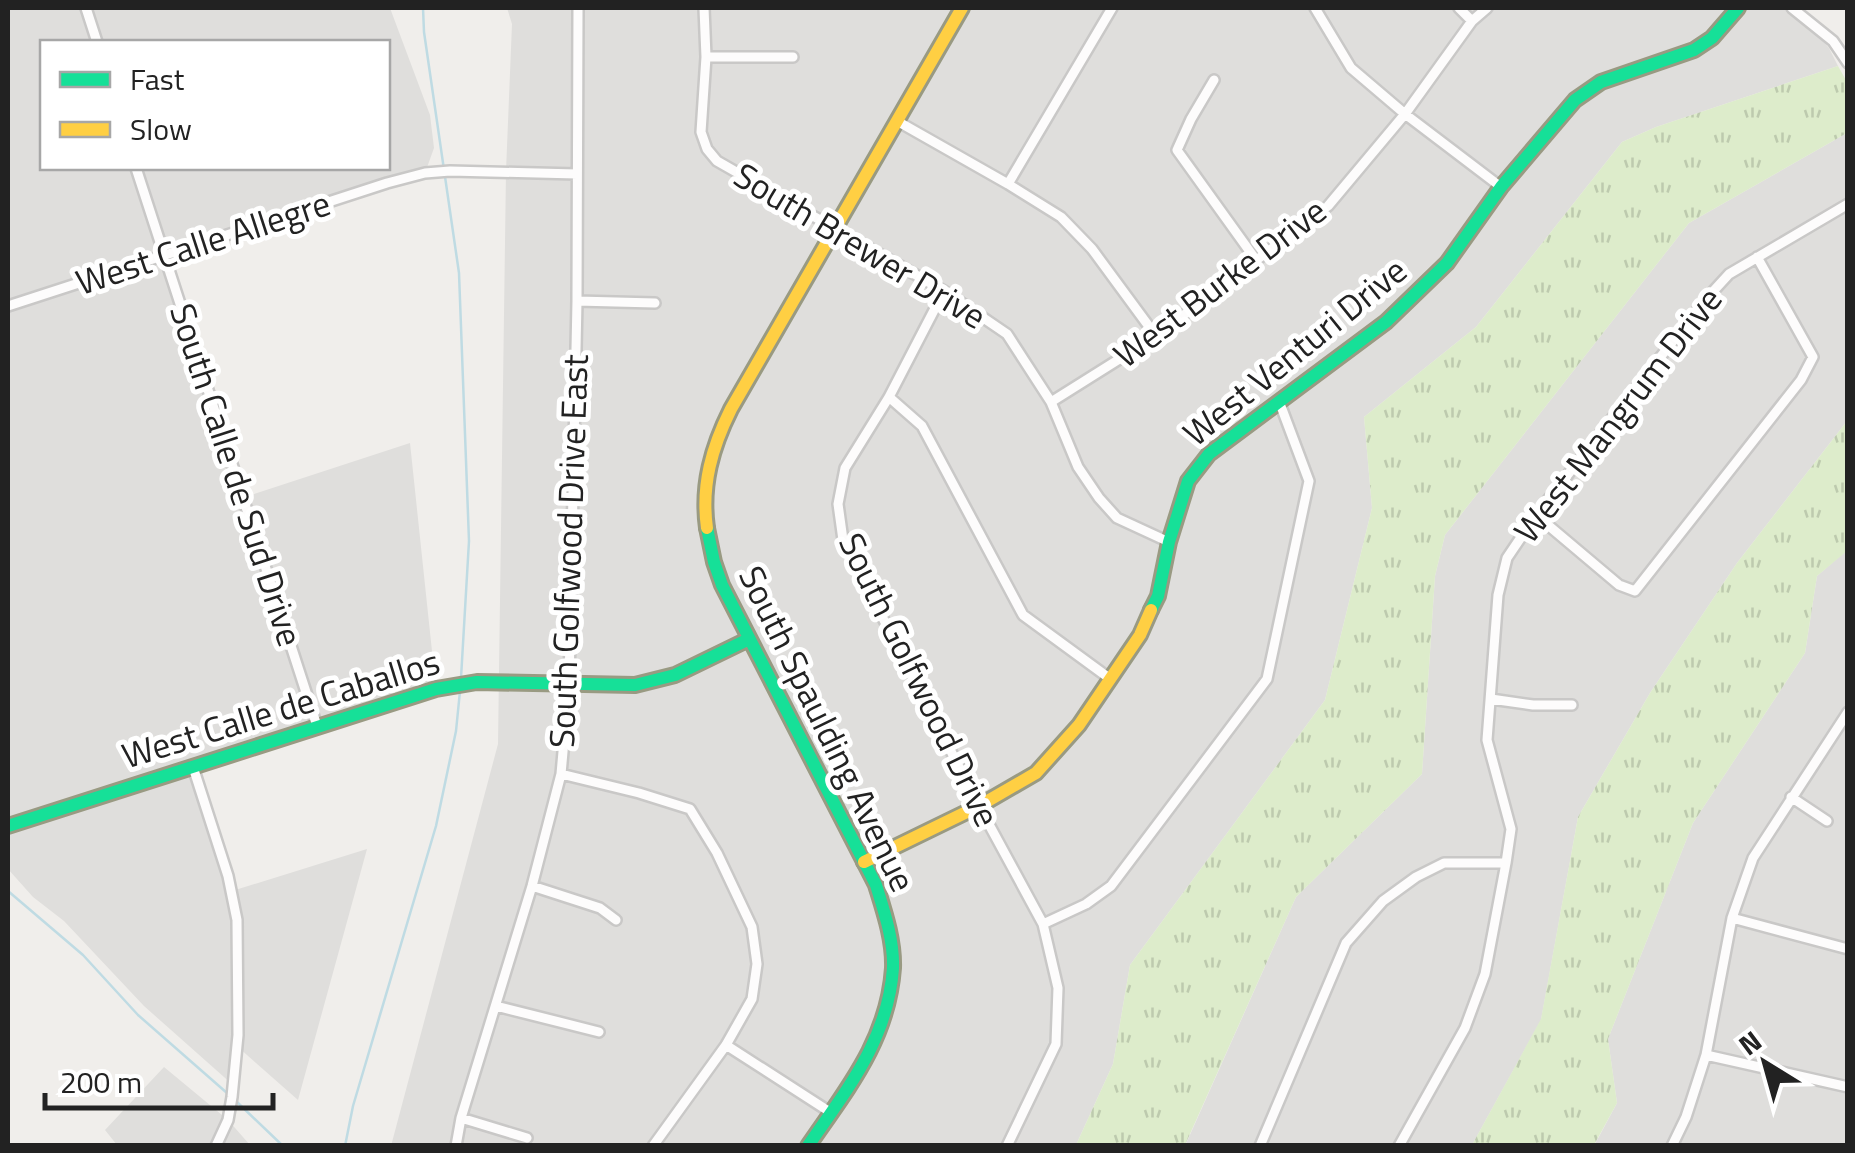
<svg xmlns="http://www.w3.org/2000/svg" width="1855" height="1153" font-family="'Titillium Web',sans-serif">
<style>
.residential{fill:#dfdedc;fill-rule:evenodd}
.grass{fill:url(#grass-tufts)}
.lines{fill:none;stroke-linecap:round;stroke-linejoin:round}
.stream{stroke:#bfdbe3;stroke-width:2.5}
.street-casing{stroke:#c9c8c7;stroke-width:14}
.fast-casing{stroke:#999a82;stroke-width:18}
.slow-casing{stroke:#999a82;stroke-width:18}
.street{stroke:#fdfcfc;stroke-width:9}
.fast{stroke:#16e098;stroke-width:12}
.slow{stroke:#ffcf43;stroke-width:12}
.labels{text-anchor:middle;stroke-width:10;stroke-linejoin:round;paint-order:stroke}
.street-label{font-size:35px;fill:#222;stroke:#fff}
</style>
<defs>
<pattern id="grass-tufts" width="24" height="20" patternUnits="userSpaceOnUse" patternTransform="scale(2.5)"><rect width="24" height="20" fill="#ddeccb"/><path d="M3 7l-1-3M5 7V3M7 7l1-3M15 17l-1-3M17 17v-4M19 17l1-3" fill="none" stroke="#bdcaae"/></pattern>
</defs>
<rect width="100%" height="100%" fill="#f0eeeb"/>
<!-- residential -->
<path class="residential" d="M8,8H390L430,115L434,148L425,173L163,256L245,497L410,443L436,689L193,767L232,891L367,849L298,1100L238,1047L233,1085L144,1006L64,921L33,897L8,869ZM42,42H388V168H42Z
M507,8H1782L1808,25L1820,37L1829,48L1838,66L1656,127L1622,142L1476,327L1364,417L1372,508L1325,700L1130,965L1113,1064L1076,1145L391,1146L498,744L506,171L512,24Z
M1847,133V421L1737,563L1650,693L1578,817L1541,1020L1472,1145L1185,1146L1296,897L1422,774L1435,576L1445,535L1689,223Z
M1847,550V1145L1594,1146L1617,1103L1608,1039L1693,823L1805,653L1817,576Z
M164,1067L228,1120L250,1145H117L105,1130Z"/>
<!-- grass -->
<path class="grass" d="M1838,66L1847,82V133L1689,223L1445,535L1435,576L1422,774L1296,897L1185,1145H1076L1113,1064L1130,965L1325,700L1372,508L1364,417L1476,327L1622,142L1656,127Z
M1847,421V551L1817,576L1805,653L1693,823L1608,1039L1617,1103L1594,1145H1472L1541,1019L1578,817L1650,693L1737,563Z"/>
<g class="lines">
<!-- stream -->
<path class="stream" d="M423,8L424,32L459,273L469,541L461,678
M8,891L83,955L138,1015L227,1093
M237,1102L283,1146
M345,1146L353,1106L436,826L456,731L460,691"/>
<defs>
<path id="street" d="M86,8L97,42
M704,8L706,57L701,132L707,149L717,161L944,291L1007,334L1051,402L1078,467L1099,498L1117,518L1169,542
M1315,8L1351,68L1405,114L1501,187
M1459,8L1472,21
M1792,8L1833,41L1848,63
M706,57H793
M1214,80L1191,119L1177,150L1256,260
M897,121L1008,184L1061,217L1092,249L1156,336
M136,168L317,726
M1008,184L1112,8
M944,291L889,397L845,468L838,504L843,540L979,806L1043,924L1058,988L1056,1044L1007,1146
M577,301L655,303
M8,306L387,183L425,173L450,171L577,174
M889,397L922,426L1023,615L1109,678
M1051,402L1156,336L1328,206L1405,114L1472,21L1487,8
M1536,515L1619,585L1635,591L1801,380L1813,357L1757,257
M1491,699L1533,705H1572
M193,767L228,876L237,920L238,1035L232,1097L228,1120L216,1146
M561,774L639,793L690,809L717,853L752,927L757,964L752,999L726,1045L653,1146
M1791,797L1827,821
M532,886L600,908L616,920
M1732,918L1848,949
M1043,924L1086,904L1111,886L1267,679L1309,481L1279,401
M496,1006L599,1032
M726,1045L830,1112
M1706,1055L1848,1087
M461,1118L527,1138
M456,1146L461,1118L532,886L561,774L569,685L577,301L578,8
M1260,1146L1346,943L1383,901L1416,877L1444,863H1506
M1399,1146L1465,1028L1485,974L1506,863L1511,829L1487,740L1498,595L1507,558L1536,515L1707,298L1729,274L1848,204
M1672,1146L1686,1117L1706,1055L1732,918L1753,858L1848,712"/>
<path id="fast" d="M707,528L714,562L722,585L876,885C884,911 894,940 893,968C888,1040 847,1089 808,1146
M1151,610L1158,596L1169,542L1188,481L1209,454L1386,322L1447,263L1501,187L1575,100L1601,82L1694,50L1712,38L1738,8
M8,826L436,689L477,682L635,685L675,675L749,639"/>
<path id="slow" d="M707,528C701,485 712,447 731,409L962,8
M864,862L979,806L1036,773L1079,725L1140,635L1151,610"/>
</defs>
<!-- street casing -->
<use href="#street" class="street-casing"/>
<!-- fast casing -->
<use href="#fast" class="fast-casing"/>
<!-- slow casing -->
<use href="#slow" class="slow-casing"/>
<!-- street -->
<use href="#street" class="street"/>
<!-- fast -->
<use href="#fast" class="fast"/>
<!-- slow -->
<use href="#slow" class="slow"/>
</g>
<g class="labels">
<!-- street labels -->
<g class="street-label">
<text transform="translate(203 243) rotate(-18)" y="12">West Calle Allegre</text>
<text transform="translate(860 246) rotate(31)" y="12">South Brewer Drive</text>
<text transform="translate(1220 283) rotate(-37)" y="12">West Burke Drive</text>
<text transform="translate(1295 352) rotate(-39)" y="12">West Venturi Drive</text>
<text transform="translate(1618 415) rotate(-52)" y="12">West Mangrum Drive</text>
<text transform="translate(236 475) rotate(72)" y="12">South Calle de Sud Drive</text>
<text transform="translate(569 551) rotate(-88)" y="12">South Golfwood Drive East</text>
<text transform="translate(919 680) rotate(64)" y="12">South Golfwood Drive</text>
<text transform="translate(281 709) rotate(-17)" y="12">West Calle de Caballos</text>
<text transform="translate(827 729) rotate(64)" y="12">South Spaulding Avenue</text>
</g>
</g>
<!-- border -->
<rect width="1855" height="1153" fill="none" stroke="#222222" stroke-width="20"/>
<!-- legend -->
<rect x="40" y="40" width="350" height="130" fill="#ffffff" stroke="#a7a7a7" stroke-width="2.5"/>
<rect x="60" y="72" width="50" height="15" fill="#16e098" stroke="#a7a7a7" stroke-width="2.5"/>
<text x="130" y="90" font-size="30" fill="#222222">Fast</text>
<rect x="60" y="122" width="50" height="15" fill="#ffcf43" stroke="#a7a7a7" stroke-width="2.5"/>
<text x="130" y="140" font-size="30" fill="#222222">Slow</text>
<!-- north arrow -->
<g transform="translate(1765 1063) rotate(323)" stroke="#ffffff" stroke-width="8" paint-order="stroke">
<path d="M0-8L18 38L0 25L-18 38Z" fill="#222222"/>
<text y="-15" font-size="28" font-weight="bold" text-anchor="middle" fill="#222222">N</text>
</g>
<!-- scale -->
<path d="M45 1093v15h228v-15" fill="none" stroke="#222222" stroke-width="5"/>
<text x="60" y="1093" font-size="30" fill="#222222" stroke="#ffffff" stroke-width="8" paint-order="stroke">200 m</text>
</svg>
